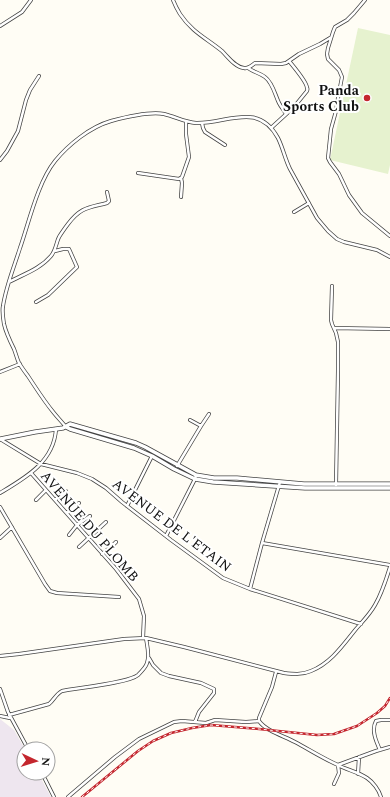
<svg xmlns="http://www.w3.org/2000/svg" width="390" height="797" font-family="Spectral,serif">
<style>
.industrial{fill:#eee6ef}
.pitch{fill:#e6f2cf}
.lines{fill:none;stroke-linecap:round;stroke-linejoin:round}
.minor-casing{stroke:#444;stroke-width:4}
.tertiary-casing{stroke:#444;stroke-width:5}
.minor{stroke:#fff;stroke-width:2.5}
.tertiary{stroke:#fff;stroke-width:3.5}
.rail-casing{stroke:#c4262e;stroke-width:2.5}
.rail{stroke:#fff;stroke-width:1;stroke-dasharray:3;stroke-linecap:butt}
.poi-dot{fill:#c4262e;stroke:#fff;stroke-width:1.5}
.labels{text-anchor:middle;stroke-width:4;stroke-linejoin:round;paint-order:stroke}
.poi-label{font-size:14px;font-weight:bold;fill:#111;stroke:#fff;text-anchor:end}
.street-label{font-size:14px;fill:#111;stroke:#fff}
</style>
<rect width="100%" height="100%" fill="#fffdf5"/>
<!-- industrial -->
<path class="industrial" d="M0,719L14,730L25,749L24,773H38L51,797H0Z"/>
<!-- pitch -->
<path class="pitch" d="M358,28L390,35V165L388,174L330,160Z"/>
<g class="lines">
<defs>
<path id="minor" d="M173,0C175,5 177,9 180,14C192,32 206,38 222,51C228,57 235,67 244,68C249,69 251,66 255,63L281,64L286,63L299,54L320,44L330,38
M365,0L354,13L347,20L335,27L333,32L328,48L327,54L328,59L339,70L342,77L338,98L336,111L331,129L328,158L330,162L339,174L349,195L362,213L390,236
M0,26L22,12L31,0
M248,68C253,72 260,73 265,77C273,83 275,95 279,103C281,107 284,110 286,114
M202,123L203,128L205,132L225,145
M271,128L294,107L307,91C307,90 308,89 307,88C307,82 293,66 289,61
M0,160L7,151L18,131L26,100L30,90L39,76
M138,173L179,179L182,177L189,157L186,134V122
M181,178L182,183L181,197
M294,212L309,203
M9,282C24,274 40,269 51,256C56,250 56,243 59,237C62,232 65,228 68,224C81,207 88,208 107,203L109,201L107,192
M332,286L331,320L332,324L336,333L338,342V371L336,485
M36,302L48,295L77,267L69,249H63L55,251
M334,328L390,329
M0,372L20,364
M190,420L201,426
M66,427C62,422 58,418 54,413C44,401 36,388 28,376C25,372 22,368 19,363C17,359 16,354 14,349C10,341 6,333 4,324C3,318 2,311 3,306C6,286 14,267 20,248C29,222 38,182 55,161C68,145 90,127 111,121C126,117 149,111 164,114C176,117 185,122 196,123C227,124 258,101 278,138C283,148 285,159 290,169L317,218L328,231L337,239L344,242L377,250L390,257
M0,439L41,464L77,473L92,479L106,488L122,502L171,540L223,578L250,589L361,624
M177,466L201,426L209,414
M31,473L116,569L139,599L144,616L143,638
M0,493C25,478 54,462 56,429
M36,500L46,490
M55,500L66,491
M127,506L152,456
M0,507L45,584L50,591L57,593L119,597
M67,513L79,503
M69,535L77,525L90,516
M166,536L195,479L196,475
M0,538L12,527
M262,543L390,565
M79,547L106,522
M102,554L113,545L116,542
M250,589L262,543L280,482
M0,656L19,654L124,639L146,638L184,647L284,673C293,674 302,675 311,671C331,663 343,645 356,629C363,621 370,614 375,605C382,593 386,580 390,567
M149,658L153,665L161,673L169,676L201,683L214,689V693L199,712L195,722
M276,672L272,687L259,718V721C266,731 284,736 295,742C310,750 324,759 338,765C347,770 358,772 367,778C373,782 379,790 381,797
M0,689L8,712L28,749
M9,715L49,704C54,700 56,694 62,691C76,688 129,683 138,675C141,672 146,667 147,663C150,656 147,645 146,638
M0,716L10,718
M380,750C376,741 371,730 376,721L381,720H390
M42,773L54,797
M358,774L359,757
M334,784L339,773L338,765L376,751L390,747
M68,797L115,757L139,739L174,722L182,721L206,723L215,720L246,722L259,721"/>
<path id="tertiary" d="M66,427L70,429L134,448L152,456L174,469L195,479L213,482L305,488H390
M0,439L35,432L63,428L70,424L136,443L145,447L196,475L214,478H237L304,484H390"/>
</defs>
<!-- minor casing -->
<use href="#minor" class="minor-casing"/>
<!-- tertiary casing -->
<use href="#tertiary" class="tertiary-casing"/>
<!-- minor -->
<use href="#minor" class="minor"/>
<!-- tertiary -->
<use href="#tertiary" class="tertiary"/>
<defs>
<path id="rail" d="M82,797L138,751L153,741L171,733L192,728L211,725L259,729L317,735L334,734L357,726L377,713L385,706L390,698"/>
</defs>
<!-- rail casing -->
<use href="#rail" class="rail-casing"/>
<!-- rail -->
<use href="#rail" class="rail"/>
</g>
<!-- markers -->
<circle class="poi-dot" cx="367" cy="98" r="4"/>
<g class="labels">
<!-- poi labels -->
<g class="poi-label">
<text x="359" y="95">Panda<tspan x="359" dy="16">Sports Club</tspan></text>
</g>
<!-- street labels -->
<g class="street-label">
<text transform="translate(172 525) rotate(37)" y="5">AVENUE DE L'ETAIN</text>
<text transform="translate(90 526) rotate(49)" y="5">AVENUE DU PLOMB</text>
</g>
</g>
<!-- north arrow -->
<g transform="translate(36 761) rotate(94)"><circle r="19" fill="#ffffff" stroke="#a0a0a0"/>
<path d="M0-3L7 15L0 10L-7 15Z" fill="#c4262e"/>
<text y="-6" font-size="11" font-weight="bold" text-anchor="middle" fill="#111111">N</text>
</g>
</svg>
